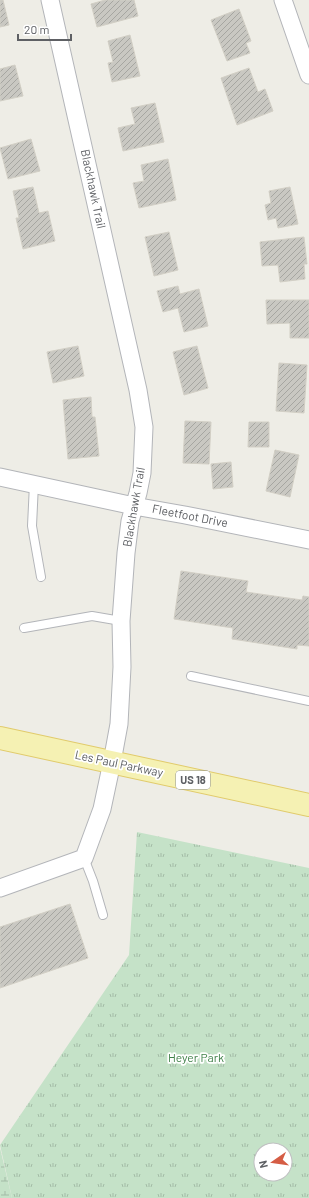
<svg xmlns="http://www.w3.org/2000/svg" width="309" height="1198" font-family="Barlow,sans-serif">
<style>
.wetland{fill:url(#wetland-marsh)}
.park{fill:url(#park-tufts);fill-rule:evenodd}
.building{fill:url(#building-hatch);stroke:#d2cfc5}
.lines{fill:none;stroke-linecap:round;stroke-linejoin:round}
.service-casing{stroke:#b3b5b9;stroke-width:10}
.minor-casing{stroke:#b3b5b9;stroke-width:19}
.primary-casing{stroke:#e1cb6c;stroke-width:24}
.service{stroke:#fff;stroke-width:8}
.minor{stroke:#fff;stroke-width:17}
.primary{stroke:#f5f1b3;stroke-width:22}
.labels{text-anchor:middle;stroke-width:3.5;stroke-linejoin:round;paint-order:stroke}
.shield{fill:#fff;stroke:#8e9092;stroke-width:1}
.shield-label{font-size:11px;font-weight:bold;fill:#5e6064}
.street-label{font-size:12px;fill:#5e6064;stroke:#fff}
.park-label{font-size:12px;fill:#408149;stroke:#fff}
</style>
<defs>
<pattern id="wetland-marsh" width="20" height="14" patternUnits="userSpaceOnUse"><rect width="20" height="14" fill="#c5e2c8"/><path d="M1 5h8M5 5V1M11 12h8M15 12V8" fill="none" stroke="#a3bba6"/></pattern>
<pattern id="park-tufts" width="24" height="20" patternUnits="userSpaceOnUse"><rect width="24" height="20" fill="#c5e2c8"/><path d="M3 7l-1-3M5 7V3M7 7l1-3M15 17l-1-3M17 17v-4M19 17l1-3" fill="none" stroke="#a3bba6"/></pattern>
<pattern id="building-hatch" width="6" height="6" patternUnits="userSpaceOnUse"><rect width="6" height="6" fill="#c9c8c2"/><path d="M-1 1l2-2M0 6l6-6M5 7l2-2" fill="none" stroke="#a6a6a1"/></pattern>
</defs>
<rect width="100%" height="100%" fill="#eeede6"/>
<!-- wetland -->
<path class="wetland" d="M0,1148L12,1198H0Z"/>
<!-- park -->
<path class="park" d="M137,832L309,868V1198H12L0,1145L129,955ZM261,1150H285V1174H261Z"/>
<!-- building -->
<path class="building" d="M0,0H3L9,25L0,27Z
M105,0H134L138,16L97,27L91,4Z
M239,9L251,41L246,43L250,53L227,61L211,20Z
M130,35L140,76L112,82L108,63L113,62L108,41Z
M15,65L23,96L0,101V69Z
M249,68L258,92L265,89L273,111L237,125L221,78Z
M155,103L164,142L123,151L118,128L135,124L131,108Z
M31,139L40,171L8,179L0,148Z
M168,159L176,200L139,208L133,183L144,181L141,165Z
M33,187L39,213L48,211L55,241L23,249L16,218H19L13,191Z
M290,187L298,224L278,228L276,218L268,220L265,205L271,203L269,191Z
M169,232L178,270L154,276L145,237Z
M304,237L307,264H304L305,279L280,282L278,265L262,266L260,242Z
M178,286L180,294L199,289L208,326L184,332L178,308L163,312L157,291Z
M266,300H309V338H290V323L267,324Z
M78,346L84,376L53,383L47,352Z
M197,346L208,388L184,395L173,352Z
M279,363L307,365L304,413L276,411Z
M91,397L92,417H95L99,456L68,459L63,400Z
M185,421L211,422L209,464L183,463Z
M249,422H269V447H248Z
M275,450L299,455L290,497L266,491Z
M231,462L233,487L213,489L211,464Z
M181,571L248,581L246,592L302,600L303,596L309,597V646L297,645V649L232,639L233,628L174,619Z
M70,904L88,958L0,988V927Z"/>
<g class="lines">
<defs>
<path id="service" d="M34,484L32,526L41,577
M24,628L92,616L121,621
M191,676L309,701
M84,858L93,881L103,915"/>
<path id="minor" d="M283,0L309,75
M0,477L134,506L185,515L309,540
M0,888L84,858L102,809L112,762L119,724L122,667L121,621L126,553L130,521L138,493L142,473L144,427L138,390L50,0"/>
<path id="primary" d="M0,738L309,805"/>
</defs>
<!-- service casing -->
<use href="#service" class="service-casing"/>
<!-- minor casing -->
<use href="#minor" class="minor-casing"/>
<!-- primary casing -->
<use href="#primary" class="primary-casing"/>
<!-- service -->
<use href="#service" class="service"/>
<!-- minor -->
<use href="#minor" class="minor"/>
<!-- primary -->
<use href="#primary" class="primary"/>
</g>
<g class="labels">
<!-- shield labels -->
<rect class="shield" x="176" y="771" width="34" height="18" rx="3"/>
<g class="shield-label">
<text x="193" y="784">US 18</text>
</g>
<!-- street labels -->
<g class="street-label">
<text transform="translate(93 189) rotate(78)" y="4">Blackhawk Trail</text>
<text transform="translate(134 507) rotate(-80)" y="4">Blackhawk Trail</text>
<text transform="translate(190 516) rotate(11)" y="4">Fleetfoot Drive</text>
<text transform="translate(119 764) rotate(12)" y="4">Les Paul Parkway</text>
</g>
<!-- park labels -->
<g class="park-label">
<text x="196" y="1062">Heyer Park</text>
</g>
</g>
<!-- north arrow -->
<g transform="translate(273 1162) rotate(257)"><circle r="19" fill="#ffffff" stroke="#bfbfc1"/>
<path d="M0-3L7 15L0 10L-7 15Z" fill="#d55d45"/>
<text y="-6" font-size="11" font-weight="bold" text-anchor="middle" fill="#5e6064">N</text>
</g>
<!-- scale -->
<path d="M18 34v6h53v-6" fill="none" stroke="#5e6064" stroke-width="2"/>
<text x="24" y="34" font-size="12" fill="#5e6064" stroke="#ffffff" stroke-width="3" paint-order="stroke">20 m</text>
</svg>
